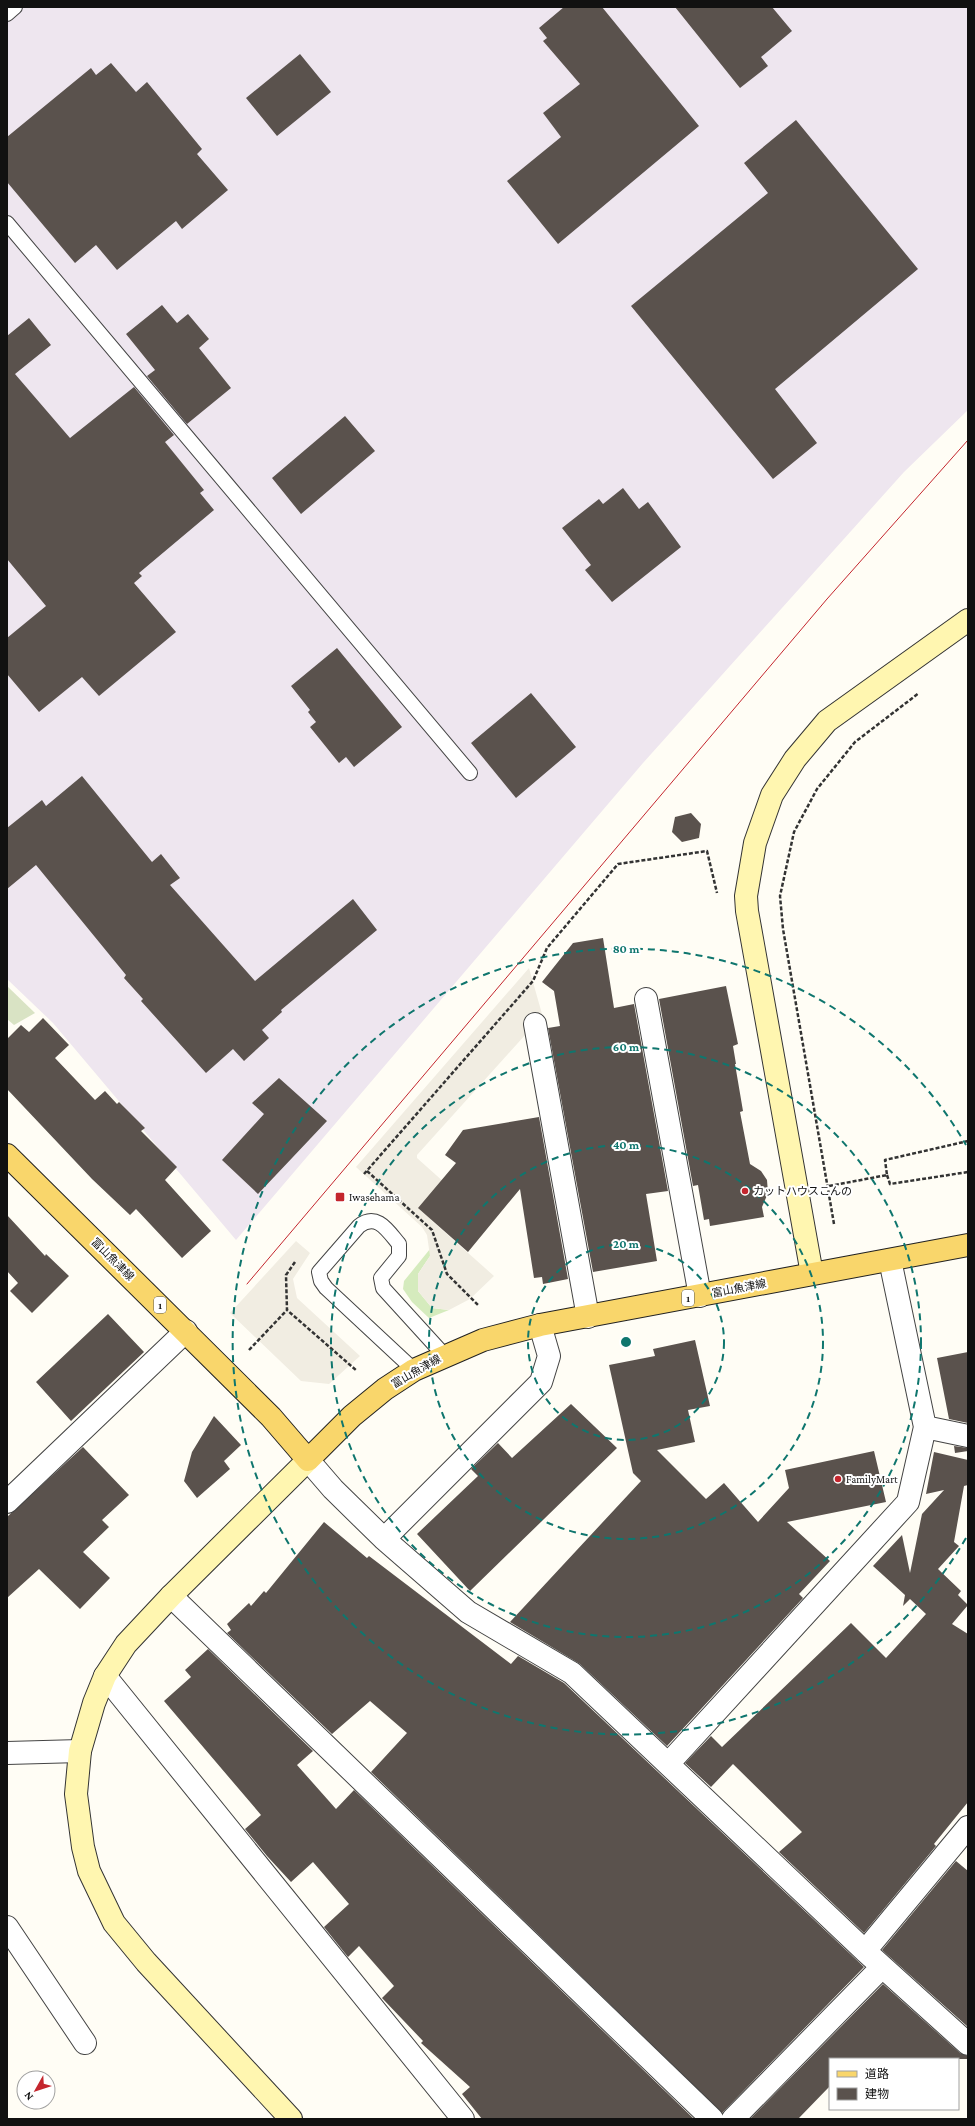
<svg xmlns="http://www.w3.org/2000/svg" width="975" height="2126" font-family="'Crimson Pro','Noto Sans JP',serif">
<style>
.industrial{fill:#eee6ef}
.green{fill:#d5ebbd}
.cemetery{fill:#d9e3c4}
.plaza{fill:#f1ede2}
.building{fill:#5a524d}
.lines{fill:none;stroke-linecap:round;stroke-linejoin:round}
.lane-casing{stroke:#444;stroke-width:16}
.street-casing{stroke:#444;stroke-width:24}
.secondary-casing{stroke:#333;stroke-width:24}
.primary-casing{stroke:#222;stroke-width:24}
.path{stroke:#333;stroke-width:2.5;stroke-dasharray:4 2;stroke-linecap:butt}
.lane{stroke:#fff;stroke-width:14}
.street{stroke:#fff;stroke-width:22}
.secondary{stroke:#fff6b0;stroke-width:22}
.primary{stroke:#f9d66b;stroke-width:22}
.tram{stroke:#c4262e;stroke-width:1}
.ring{fill:none;stroke:#0f766e;stroke-width:2;stroke-dasharray:7 5}
.poi-dot{fill:#c4262e;stroke:#fff;stroke-width:1.5}
.labels{text-anchor:middle;stroke-width:4;stroke-linejoin:round;paint-order:stroke}
.shield{fill:#fff;stroke:#585858;stroke-width:1}
.shield-label{font-size:10px;font-weight:bold;fill:#111}
.poi-label{font-size:11px;fill:#111;stroke:#fff;text-anchor:start}
.street-label{font-size:11px;fill:#111;stroke:#fff}
.centre{fill:#0f766e;stroke:#fff;stroke-width:2}
.ring-label{font-size:12px;text-anchor:middle;font-weight:bold;fill:#0f766e;stroke:#fff;stroke-width:4;stroke-linejoin:round;paint-order:stroke}
</style>
<rect width="100%" height="100%" fill="#fffdf5"/>
<!-- industrial -->
<path class="industrial" d="M7,7H968V410L904,472L643,763L236,1240L53,1023L7,979Z"/>
<!-- green -->
<path class="green" d="M430,1249V1256L418,1274V1291L432,1308L449,1310L429,1318L412,1302L403,1289L404,1281Z"/>
<!-- cemetery -->
<path class="cemetery" d="M7,986L35,1013L14,1025L7,1019Z"/>
<!-- plaza -->
<path class="plaza" d="M529,968L542,1014L535,1024L417,1155V1158L455,1192L431,1220L494,1276L470,1299L449,1310L432,1308L418,1291V1274L430,1256L427,1235L422,1227L356,1167Z
M296,1241L310,1253L293,1279L297,1298L360,1356L329,1384L301,1381L230,1313Z"/>
<!-- building -->
<path class="building" d="M564,7H602L699,126L558,244L507,181L561,137L543,113L580,84L543,41L547,38L539,28Z
M675,7H772L792,31L761,57L768,66L740,88Z
M300,54L331,92L277,136L246,98Z
M111,63L136,92L147,82L202,149L197,154L228,190L182,229L176,221L117,270L96,245L75,263L7,182V137L91,68L96,75Z
M796,120L918,269L775,389L817,443L773,479L631,306L768,193L744,163Z
M162,305L177,323L188,314L209,339L199,348L231,388L187,424L147,376L155,370L126,334Z
M29,318L51,345L15,374L70,438L134,387L174,435L165,442L204,490L200,493L214,510L139,573L142,576L134,583L176,632L99,696L82,677L39,712L7,674V638L46,606L7,559V336Z
M345,416L375,451L301,514L272,478Z
M623,488L639,509L648,502L681,547L612,602L585,570L591,565L562,528L599,499L603,504Z
M337,648L402,727L354,767L346,757L339,763L310,727L316,722L308,712L310,710L291,686Z
M531,693L576,747L516,798L471,743Z
M82,776L152,862L161,854L180,878L170,885L255,981L353,899L377,930L281,1010L282,1012L262,1030L269,1038L244,1061L233,1049L206,1073L141,1001L143,999L124,978L126,975L36,865L7,889V828L42,800L46,806Z
M691,813L701,824L699,838L682,842L672,832L675,817Z
M603,938L614,1008L634,1004L668,1191L646,1194L657,1261L593,1272L548,1028L560,1026L554,991L542,982L573,943Z
M726,986L738,1044L733,1046L736,1064H735L743,1111L740,1112L750,1164L761,1171L767,1180L768,1193L762,1207L764,1217L710,1226L709,1219L704,1220L698,1185L693,1186L659,999Z
M43,1018L69,1045L55,1058L95,1100L105,1091L117,1104L119,1102L145,1128L141,1131L177,1167L165,1180L211,1231L182,1258L136,1209L130,1215L92,1179L7,1089V1039L21,1025L29,1032Z
M279,1078L327,1121L258,1194L222,1160L264,1114L252,1103Z
M539,1117L568,1279L543,1284L542,1277L534,1278L520,1189L468,1252L418,1208L456,1163L445,1155L463,1130Z
M7,1215L45,1256L46,1254L69,1276L32,1313L10,1291L18,1283L7,1271Z
M108,1314L144,1352L71,1421L36,1382Z
M695,1340L710,1406L688,1410L695,1442L657,1450L706,1499L724,1483L758,1522L789,1488L785,1470L874,1451L886,1502L787,1522L830,1561L799,1594L803,1598L667,1746L580,1664L510,1622L641,1481L633,1473L609,1365L655,1356L653,1349Z
M968,1352V1423L949,1419L937,1358Z
M571,1404L617,1448L470,1591L417,1534L478,1476L471,1469L498,1443L512,1458Z
M214,1416L241,1445L224,1461L230,1469L197,1498L184,1481L192,1452Z
M954,1446L968,1448V1451L955,1453Z
M83,1447L129,1495L102,1520L109,1527L83,1552L110,1578L80,1609L39,1569L7,1598V1517Z
M934,1452L968,1460V1485L964,1486L954,1542L959,1546L938,1569L961,1591L958,1595L968,1605L952,1624L968,1634V1802L934,1844L936,1846L864,1933L779,1852L802,1832L733,1764L711,1787L685,1763L711,1736L722,1747L851,1623L886,1658L926,1614L910,1599L903,1606L905,1595L873,1566L902,1535L910,1573L922,1514L944,1490L926,1494Z
M324,1522L367,1558L369,1556L511,1664L518,1656L564,1683L864,1967L722,2113L371,1772L407,1733L370,1701L332,1734L227,1633L231,1630L227,1624L249,1603L251,1606L264,1591L266,1593Z
M208,1649L313,1751L297,1765L336,1809L354,1790L694,2119H482L462,2094L470,2087L421,2043L423,2041L382,1998L394,1986L359,1946L348,1957L324,1927L349,1904L313,1862L291,1882L267,1856L245,1829L261,1815L164,1701L191,1677L185,1670Z
M956,1861L968,1871V2027L882,1950Z
M883,1984L960,2053L968,2056V2059H830V2086L798,2119H750Z"/>
<g class="lines">
<defs>
<path id="lane" d="M7,14L15,7
M7,223L470,773
M414,1370L326,1288L321,1281L319,1272L359,1226C377,1212 388,1231 399,1244V1256L381,1278L383,1288L444,1355"/>
<path id="street" d="M646,999L700,1296
M535,1024L588,1317
M925,1427L968,1436
M308,1460L333,1489L384,1539L468,1612L572,1673L865,1951L968,2044
M7,1502L186,1331
M384,1539L541,1382L549,1356L540,1325
M171,1596L712,2119
M105,1676L463,2119
M7,1753L80,1751
M668,1764L908,1502L925,1427L890,1260
M7,1927L85,2043
M865,1951L968,1827
M733,2119L882,1967"/>
<path id="secondary" d="M812,1274L747,911L746,896L755,843L772,795L795,759L827,721L968,620
M291,2119L146,1962L114,1923L89,1871L83,1847L76,1794L80,1751L94,1703L105,1676L126,1644L171,1596L308,1460"/>
<path id="primary" d="M7,1155L271,1417L308,1460L352,1416L385,1389L414,1370L483,1340L540,1325L968,1245"/>
</defs>
<!-- lane casing -->
<use href="#lane" class="lane-casing"/>
<!-- street casing -->
<use href="#street" class="street-casing"/>
<!-- secondary casing -->
<use href="#secondary" class="secondary-casing"/>
<!-- primary casing -->
<use href="#primary" class="primary-casing"/>
<!-- path -->
<path class="path" d="M367,1171L432,1230L447,1274L478,1305
M364,1174L533,981L547,948L618,864L707,851L717,893
M887,1175L890,1184L968,1172
M829,1186L887,1175L885,1160L968,1141
M834,1224L783,929L780,896L794,832L817,789L855,742L919,693
M295,1262L286,1275L287,1310L357,1371
M249,1350L287,1310"/>
<!-- lane -->
<use href="#lane" class="lane"/>
<!-- street -->
<use href="#street" class="street"/>
<!-- secondary -->
<use href="#secondary" class="secondary"/>
<!-- primary -->
<use href="#primary" class="primary"/>
<!-- tram -->
<path class="tram" d="M247,1284L827,599L968,440"/>
</g>
<!-- distance rings -->
<g class="ring">
<circle cx="626" cy="1342" r="98"/>
<circle cx="626" cy="1342" r="197"/>
<circle cx="626" cy="1342" r="295"/>
<path d="M966 1538A393 393 0 1 1 966 1145"/>
</g>
<!-- markers -->
<g class="poi-dot">
<circle cx="745" cy="1191" r="4"/>
<rect x="335" y="1192" width="10" height="10" rx="2"/>
<circle cx="838" cy="1479" r="4"/>
</g>
<g class="labels">
<!-- shield labels -->
<g class="shield">
<rect x="682" y="1290" width="12" height="16" rx="3"/>
<rect x="154" y="1297" width="12" height="16" rx="3"/>
</g>
<g class="shield-label">
<text x="688" y="1302">1</text>
<text x="160" y="1309">1</text>
</g>
<!-- poi labels -->
<g class="poi-label">
<text x="753" y="1195">カットハウスこんの</text>
<text x="349" y="1201">Iwasehama</text>
<text x="846" y="1483">FamilyMart</text>
</g>
<!-- street labels -->
<g class="street-label">
<text transform="translate(113 1259) rotate(45)" y="4">富山魚津線</text>
<text transform="translate(739 1288) rotate(-11)" y="4">富山魚津線</text>
<text transform="translate(416 1371) rotate(-30)" y="4">富山魚津線</text>
</g>
</g>
<circle cx="626" cy="1342" r="6" class="centre"/>
<g class="ring-label">
<text x="626" y="953">80 m</text>
<text x="626" y="1051">60 m</text>
<text x="626" y="1149">40 m</text>
<text x="626" y="1248">20 m</text>
</g>
<!-- border -->
<rect width="975" height="2126" fill="none" stroke="#111111" stroke-width="16"/>
<!-- legend -->
<rect x="829" y="2058" width="130" height="52" fill="#ffffff" stroke="#a0a0a0"/>
<rect x="837" y="2071" width="20" height="6" fill="#f9d66b" stroke="#a0a0a0"/>
<text x="865" y="2078" font-size="12" fill="#111111">道路</text>
<rect x="837" y="2088" width="20" height="12" fill="#5a524d" stroke="#a0a0a0"/>
<text x="865" y="2098" font-size="12" fill="#111111">建物</text>
<!-- north arrow -->
<g transform="translate(36 2090) rotate(231)"><circle r="19" fill="#ffffff" stroke="#a0a0a0"/>
<path d="M0-3L7 15L0 10L-7 15Z" fill="#c4262e"/>
<text y="-6" font-size="11" font-weight="bold" text-anchor="middle" fill="#111111">N</text>
</g>
</svg>
